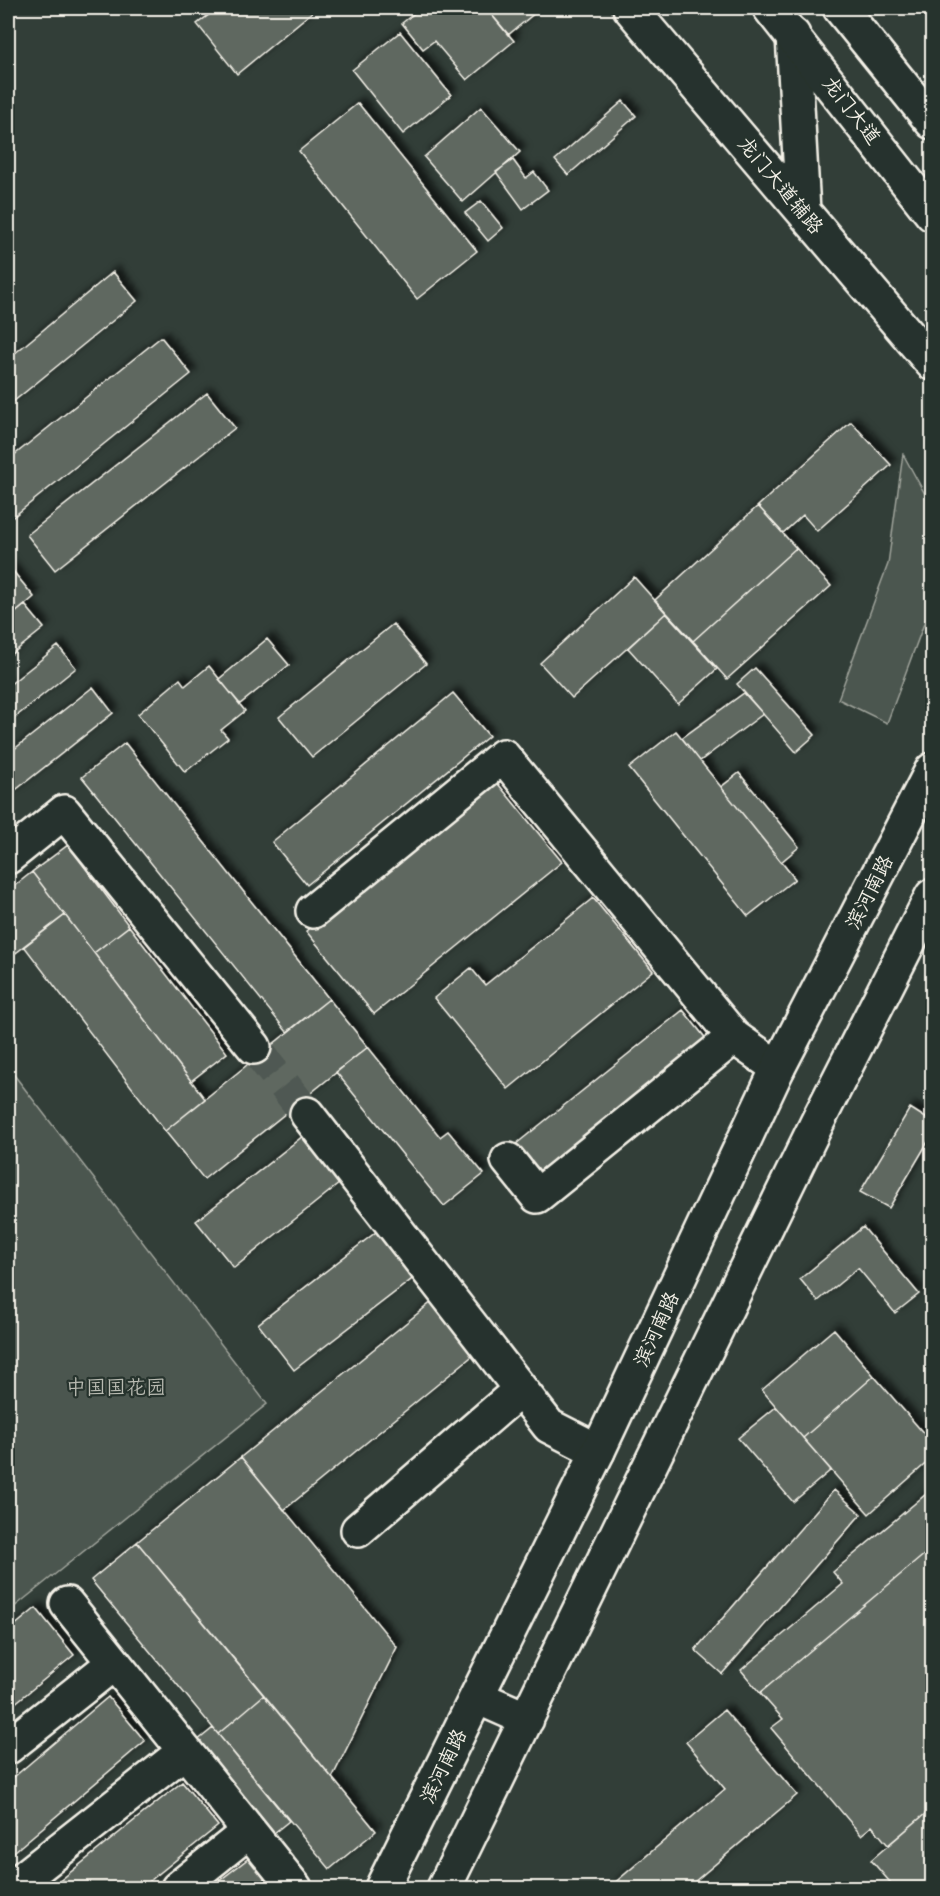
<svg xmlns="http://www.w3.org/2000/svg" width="940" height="1896" font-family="Pangolin,'LXGW WenKai TC',sans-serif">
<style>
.green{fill:#4c564f;stroke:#a0a49c;stroke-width:1.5}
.building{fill:#5f6861;stroke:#f4f1e8;stroke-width:1.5;filter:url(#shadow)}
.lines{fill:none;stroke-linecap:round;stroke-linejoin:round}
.minor-tunnel{stroke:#4f5952;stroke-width:33;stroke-dasharray:33 16;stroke-linecap:butt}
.minor-casing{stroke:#f4f1e8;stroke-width:38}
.major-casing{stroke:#f4f1e8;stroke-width:38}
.highway-casing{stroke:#f4f1e8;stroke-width:38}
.minor{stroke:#26332d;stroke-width:33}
.major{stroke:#26332d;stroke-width:33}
.highway{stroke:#26332d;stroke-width:33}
.labels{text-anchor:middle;stroke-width:4.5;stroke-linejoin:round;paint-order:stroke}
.street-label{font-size:20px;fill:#f4f1e8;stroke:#26332d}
.park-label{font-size:20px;fill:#b9bbb2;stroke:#26332d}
</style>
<defs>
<filter id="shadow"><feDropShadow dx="5.5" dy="-5.5" stdDeviation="3" flood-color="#0009"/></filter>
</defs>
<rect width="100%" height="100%" fill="#323e38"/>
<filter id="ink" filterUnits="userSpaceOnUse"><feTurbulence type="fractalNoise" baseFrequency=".0167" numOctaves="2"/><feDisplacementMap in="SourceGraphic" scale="12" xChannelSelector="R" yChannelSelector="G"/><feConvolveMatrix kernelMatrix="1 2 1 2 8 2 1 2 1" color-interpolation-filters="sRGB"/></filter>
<g filter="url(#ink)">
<!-- green -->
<path class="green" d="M903,454L926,496L932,515V602L887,723L838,699L888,564Z
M8,1067L267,1404L8,1612Z"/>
<!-- building -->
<path class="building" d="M218,8H317L237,74L197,24Z
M421,8H486L514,41L467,80L434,41L423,49L402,23Z
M486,8H541L508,35Z
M400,32L451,95L403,134L352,70Z
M623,101L636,116L568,175L555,160Z
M358,103L477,251L417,299L299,151Z
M481,107L520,152L463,202L424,157Z
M513,160L526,178L534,172L548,190L523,209L496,172Z
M481,201L503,228L488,241L465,213Z
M113,272L137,301L8,406V359Z
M161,337L191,374L8,521V460Z
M207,393L235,428L55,570L27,535Z
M851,422L891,465L817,531L803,515L783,533L758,506Z
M758,506L796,548L693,641L655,600Z
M796,548L831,586L727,679L693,641Z
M8,565L34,597L8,619Z
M634,577L666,613L572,698L540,663Z
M25,605L44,628L8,657V619Z
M666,613L717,669L678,704L628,648Z
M393,624L426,664L312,757L279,717Z
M267,639L289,665L240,704L219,679Z
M58,646L76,668L8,723V686Z
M209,666L245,711L221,730L228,738L185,772L138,714L180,679L185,686Z
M755,668L815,735L796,752L737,684Z
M93,687L113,713L8,796V754Z
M453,693L489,736L307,885L272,842Z
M744,693L763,714L700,761L682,738Z
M676,731L795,879L748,916L629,768Z
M125,743L329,999L287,1032L82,777Z
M739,773L799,847L781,862L721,787Z
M494,779L562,862L374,1014L306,931Z
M68,845L129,926L94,953L32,872Z
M32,872L65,915L8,959V891Z
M593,898L653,971L508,1089L434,998L471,968L485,985Z
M65,915L205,1099L165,1131L24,946Z
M129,926L227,1053L191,1081L94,953Z
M329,999L368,1047L204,1179L165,1131Z
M683,1010L707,1040L540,1174L516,1144Z
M368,1047L440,1137L448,1131L484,1174L444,1206L336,1072Z
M910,1108L932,1122V1135L889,1208L860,1192Z
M303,1136L340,1183L234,1268L196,1221Z
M863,1227L919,1294L895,1313L858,1268L818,1301L800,1279Z
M380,1229L416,1276L294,1370L258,1324Z
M433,1301L476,1353L284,1510L241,1457Z
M834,1329L874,1376L803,1438L762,1390Z
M874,1376L932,1443V1458L869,1514L803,1438Z
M776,1407L831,1470L793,1502L738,1438Z
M241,1457L397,1647L332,1778L137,1542Z
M932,1489V1548L760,1693L741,1670L843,1584L833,1572Z
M834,1490L861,1514L722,1674L695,1650Z
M137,1542L264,1695L218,1734L91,1580Z
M932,1548V1808L888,1845L872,1826L861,1835L771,1728L783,1719L760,1693Z
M36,1608L74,1655L8,1709V1631Z
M264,1695L376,1831L330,1869L218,1734Z
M108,1697L145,1741L8,1857V1782Z
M724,1710L797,1795L687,1888H614L611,1886L725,1789L686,1742Z
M213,1728L289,1821L274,1833L197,1741Z
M182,1782L218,1826L141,1888H51Z
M932,1808V1888H895L871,1860Z
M249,1858L273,1888H210Z"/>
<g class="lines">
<!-- minor-tunnel -->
<path class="minor-tunnel" d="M254,1047L307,1114"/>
<defs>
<path id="minor" d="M8,857L64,812L254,1047
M313,911L503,756L734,1037L537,1196L508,1160
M734,1037L778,1068
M307,1114L549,1426L598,1451
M358,1530L520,1390
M67,1604L295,1888
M8,1747L114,1663
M11,1888L185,1751
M178,1888L249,1831"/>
<path id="major" d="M630,8L932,363
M793,35L803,211
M477,1697L527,1719
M382,1888L598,1451L778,1068L932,770
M444,1888L817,1123L932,896"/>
<path id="highway" d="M770,8L932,214
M840,8L932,122"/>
</defs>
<!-- minor casing -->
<use href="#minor" class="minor-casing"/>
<!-- major casing -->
<use href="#major" class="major-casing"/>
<!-- highway casing -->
<use href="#highway" class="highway-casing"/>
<!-- minor -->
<use href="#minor" class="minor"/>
<!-- major -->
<use href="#major" class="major"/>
<!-- highway -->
<use href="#highway" class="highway"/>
</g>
</g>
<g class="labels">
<!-- street labels -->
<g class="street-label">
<text transform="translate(852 110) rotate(52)" y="7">龙门大道</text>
<text transform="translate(781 185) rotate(50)" y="7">龙门大道辅路</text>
<text transform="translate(869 892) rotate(-63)" y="7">滨河南路</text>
<text transform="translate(656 1329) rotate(-65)" y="7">滨河南路</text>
<text transform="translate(443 1766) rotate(-64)" y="7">滨河南路</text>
</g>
<!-- park labels -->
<g class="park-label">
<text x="116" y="1394">中国国花园</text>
</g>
</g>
<!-- margin -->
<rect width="940" height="1896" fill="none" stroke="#26332d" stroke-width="30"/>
<rect x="15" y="15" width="910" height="1866" fill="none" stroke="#f4f1e8" stroke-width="2" filter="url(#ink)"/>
</svg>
